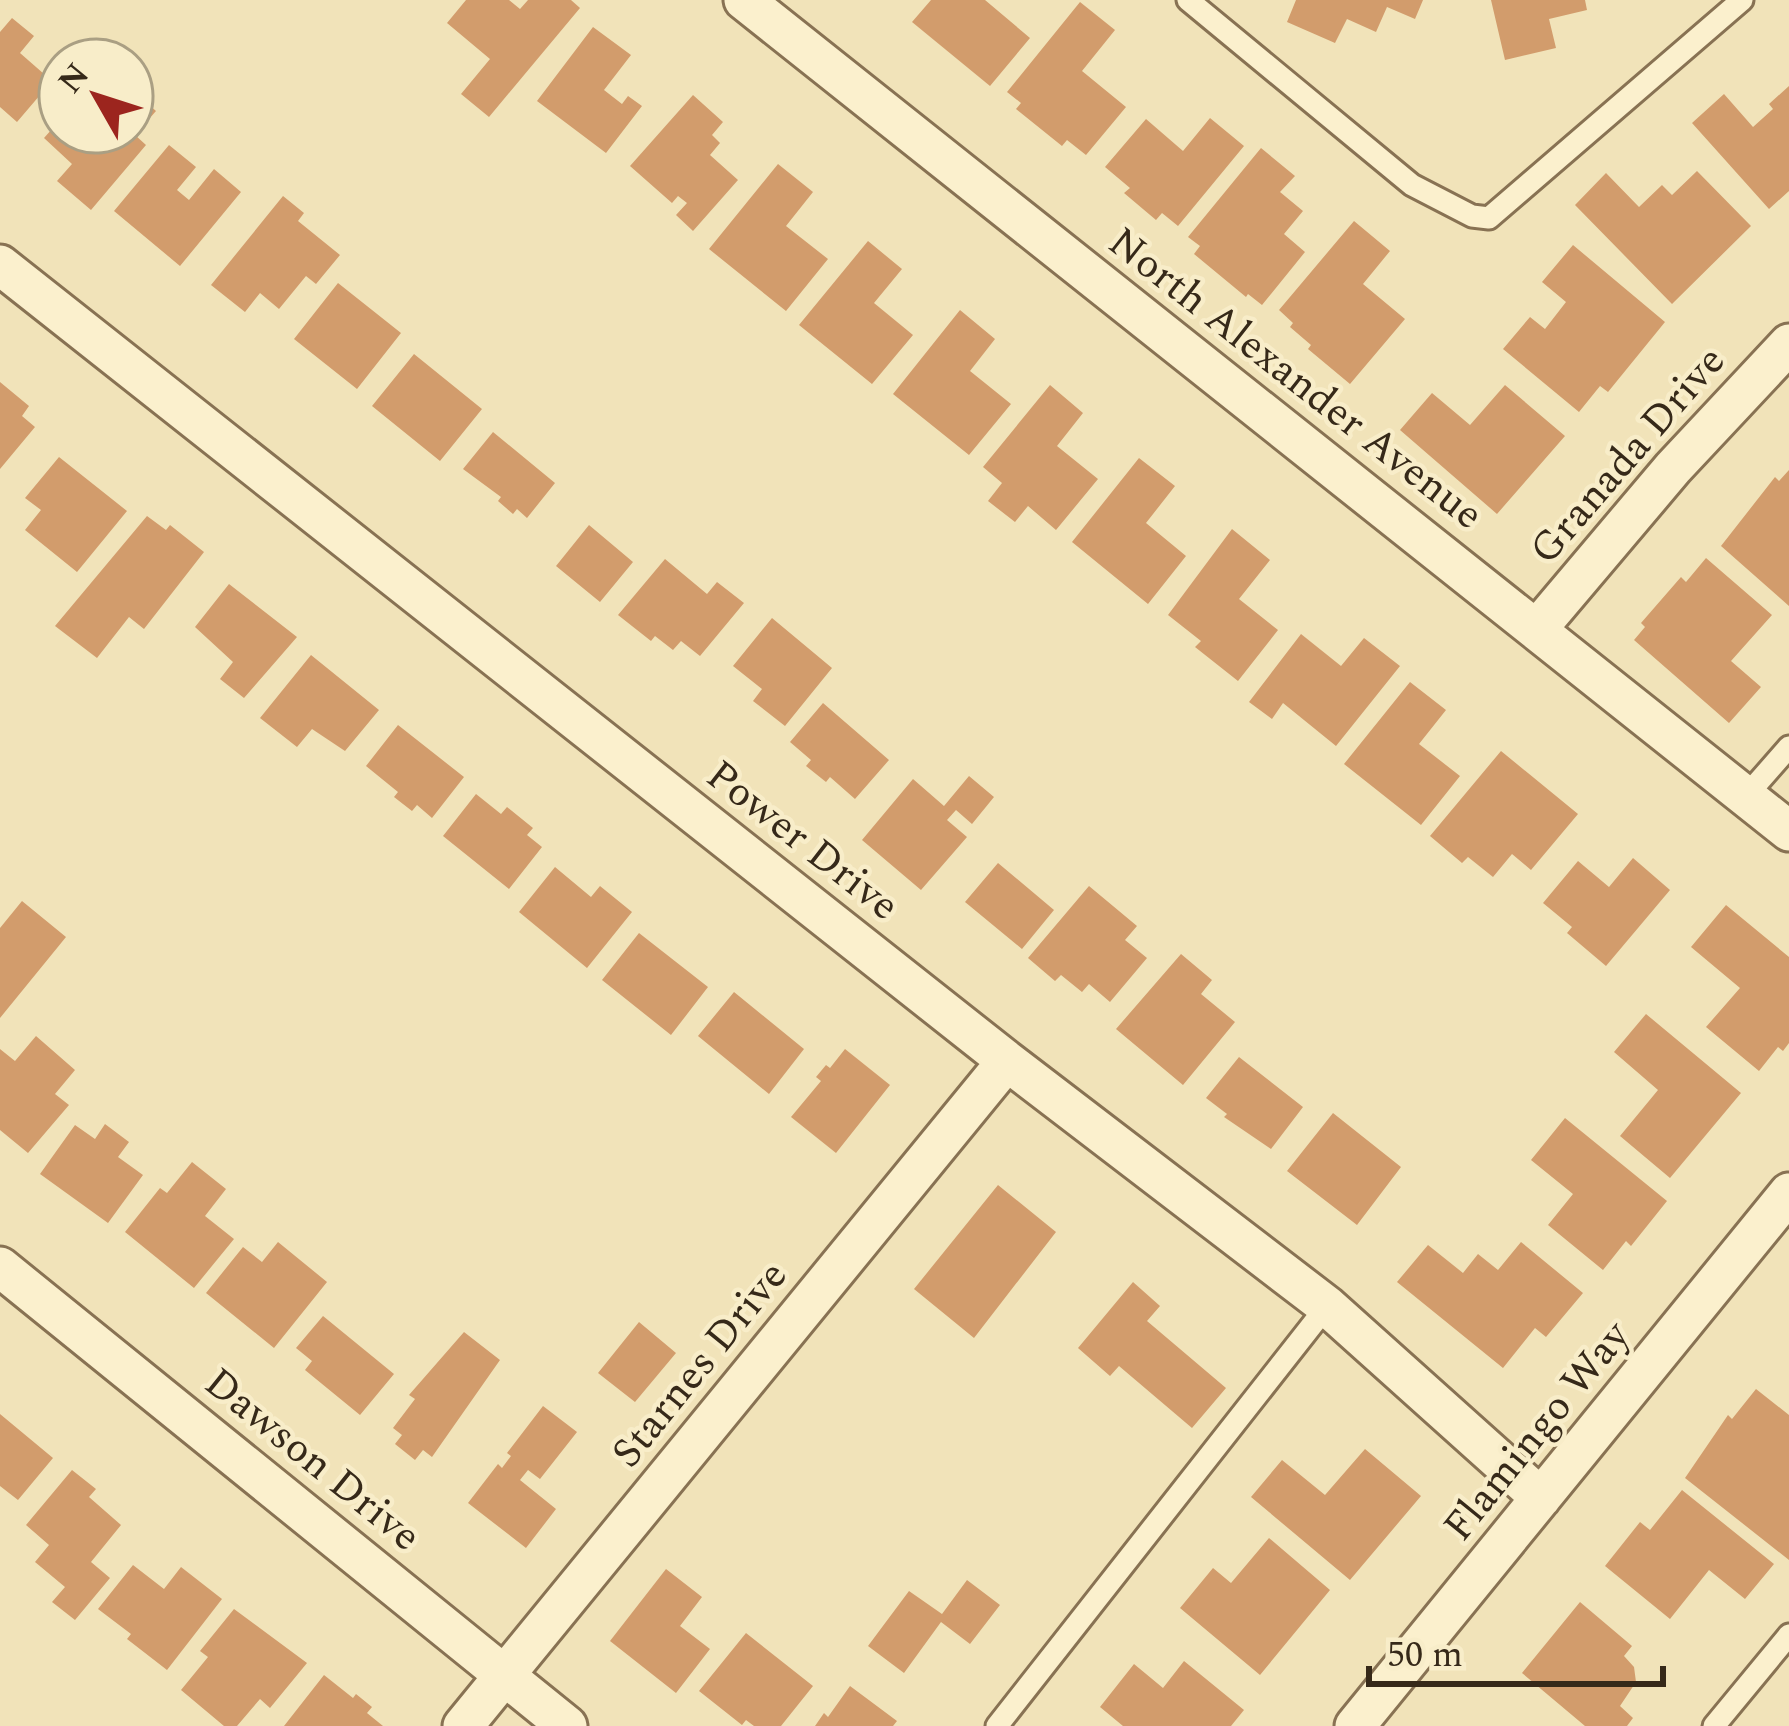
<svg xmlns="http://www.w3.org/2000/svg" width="1789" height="1726" font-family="Spectral,serif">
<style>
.building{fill:#d29c6c}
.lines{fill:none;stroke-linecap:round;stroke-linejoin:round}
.service-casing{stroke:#887253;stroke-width:27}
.minor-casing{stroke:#887253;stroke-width:45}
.service{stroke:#fbf0cd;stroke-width:21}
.minor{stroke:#fbf0cd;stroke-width:39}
.labels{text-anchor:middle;stroke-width:9;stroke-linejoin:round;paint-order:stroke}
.street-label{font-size:42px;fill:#362919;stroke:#f8edc9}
</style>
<rect width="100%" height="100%" fill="#f1e3b9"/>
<!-- building -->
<path class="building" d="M466,0H509L520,9L528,0H571L580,8L489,117L461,94L490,59L447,23Z
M931,0H985L1030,38L990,86L912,22Z
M1296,0H1423L1415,19L1387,7L1376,32L1347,19L1335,43L1287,22Z
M1491,0H1585L1587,10L1549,19L1556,48L1505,60Z
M1080,2L1115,30L1082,71L1126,107L1086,155L1067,140L1062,146L1016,109L1021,103L1007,92Z
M12,18L34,36L20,53L52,81L17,122L0,107V32Z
M593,27L631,55L604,90L622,104L628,96L642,106L606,153L537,101Z
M1789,86V191L1769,209L1692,123L1724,94L1753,127L1773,109L1769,104Z
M132,90L156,111L135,135L146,145L91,210L57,181L72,164L44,138L60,120V132H132Z
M693,95L723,122L712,135L720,143L710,155L738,180L693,231L676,215L687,203L678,196L672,203L630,166Z
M1210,118L1244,146L1178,226L1162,213L1156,220L1124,193L1130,188L1105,167L1146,119L1183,151Z
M169,145L196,167L177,190L189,200L214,169L241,192L180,266L114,211Z
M1261,148L1295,176L1280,192L1303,211L1284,234L1305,252L1262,305L1248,294L1246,297L1194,254L1200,246L1188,237Z
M778,164L813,192L786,226L828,259L786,311L709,249Z
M1697,171L1751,226L1672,304L1575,205L1606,173L1639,207L1662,185L1672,195Z
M283,196L304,213L298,221L340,255L316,284L306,276L279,309L260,293L245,312L211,285Z
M1354,221L1390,251L1363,284L1405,319L1350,384L1308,349L1311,345L1290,327L1293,323L1279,310Z
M868,241L902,269L874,303L913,335L872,384L799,325Z
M1573,245L1665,322L1608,392L1600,386L1579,412L1503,349L1530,317L1545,329L1566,302L1542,282Z
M338,283L401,333L357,389L294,339Z
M960,310L995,339L970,371L1011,404L969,455L893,394Z
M414,354L482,409L440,461L372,406Z
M0,382L29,406L22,416L35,427L0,469Z
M1050,385L1083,413L1057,446L1098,479L1056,530L1028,506L1015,522L988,501L1002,483L983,467Z
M1505,385L1565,436L1497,514L1400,430L1432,393L1470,425Z
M493,432L555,483L527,518L517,509L513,514L498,501L501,497L463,469Z
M59,457L127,511L77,572L25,530L41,510L25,498Z
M1139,458L1175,486L1146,523L1186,556L1148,604L1072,542Z
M1789,470V606L1721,546L1775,477L1779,481Z
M147,516L166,530L170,525L204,552L144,629L129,617L97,658L55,626Z
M589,525L633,562L600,602L556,566Z
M1232,529L1270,560L1239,599L1278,630L1238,681L1195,647L1201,641L1168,615Z
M1706,558L1772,615L1731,661L1761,687L1729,723L1634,640L1645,627L1641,623L1681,577L1686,582Z
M665,559L707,594L717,582L744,603L700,656L681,641L673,650L655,636L651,641L618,615Z
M229,584L297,637L244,698L220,679L233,662L195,627Z
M772,618L832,668L785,726L753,701L762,689L733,666Z
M1301,634L1341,666L1364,638L1400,666L1336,746L1283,703L1272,719L1249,702Z
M311,655L379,710L345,751L312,729L297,747L260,718Z
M1410,682L1446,710L1419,744L1460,776L1421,825L1344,764Z
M823,703L889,760L855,799L830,777L826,782L806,766L811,760L790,742Z
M398,725L464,777L432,818L417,805L412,811L394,797L398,792L366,766Z
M1501,751L1578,814L1531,870L1512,854L1493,877L1468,857L1462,863L1430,836Z
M969,776L994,797L972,824L956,810L947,820L967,837L921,890L862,840L913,779L944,806Z
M476,794L501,814L507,807L533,828L527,835L542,847L509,889L443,836Z
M1633,858L1670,890L1606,966L1567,933L1572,927L1543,903L1578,861L1609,887Z
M998,863L1054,910L1022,949L965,902Z
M555,867L591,897L600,886L632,912L587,968L519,912Z
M1089,886L1137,926L1125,940L1147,958L1110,1002L1089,984L1082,992L1061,975L1055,981L1028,958Z
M22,901L66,937L0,1018V928Z
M1726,905L1789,957V1043L1783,1051L1778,1047L1759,1071L1706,1027L1740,988L1691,947Z
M639,933L708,987L671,1035L602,980Z
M1181,954L1212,980L1201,994L1235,1022L1183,1085L1116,1029Z
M734,992L804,1049L769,1094L698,1036Z
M1646,1014L1741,1093L1670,1178L1620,1136L1658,1090L1614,1052Z
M36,1036L75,1070L55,1094L69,1105L28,1153L0,1130V1049L15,1061Z
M845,1049L890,1085L836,1153L791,1117L821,1081L816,1077L826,1065L830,1068Z
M1239,1057L1303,1107L1271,1149L1224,1117L1227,1114L1206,1098Z
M1333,1113L1401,1167L1357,1225L1287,1171Z
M1565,1118L1667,1201L1631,1246L1626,1241L1603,1270L1548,1225L1573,1194L1531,1160Z
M105,1124L129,1142L118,1157L143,1175L108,1223L40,1174L75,1125L95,1139Z
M192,1162L226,1189L205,1216L234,1239L194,1288L125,1232L160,1188L167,1193Z
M998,1185L1056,1232L974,1338L914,1289Z
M278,1242L327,1282L274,1348L206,1293L243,1247L262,1262Z
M1521,1242L1583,1293L1546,1337L1535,1328L1503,1368L1397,1282L1428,1245L1463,1273L1478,1254L1498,1270Z
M1133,1282L1160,1306L1147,1321L1226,1388L1192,1428L1119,1366L1110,1376L1078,1348Z
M323,1316L394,1374L360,1415L305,1370L312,1361L296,1348Z
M639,1322L676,1353L635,1402L598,1373Z
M464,1332L500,1360L432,1457L423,1450L415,1460L395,1444L402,1435L393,1428L415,1399L409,1395Z
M1756,1389L1789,1415V1560L1685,1478L1728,1415L1732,1419Z
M543,1406L577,1432L540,1479L528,1470L520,1480L556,1509L526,1548L468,1503L498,1464L502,1468L511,1456L507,1453Z
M0,1414L53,1458L18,1500L0,1486Z
M1365,1449L1421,1496L1350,1580L1251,1497L1282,1460L1325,1495Z
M72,1470L96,1489L89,1497L121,1525L91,1562L110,1578L75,1620L52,1602L65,1587L35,1562L49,1545L26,1525Z
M1682,1490L1774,1564L1745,1599L1709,1570L1670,1619L1605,1566L1640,1522L1650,1530Z
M1269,1538L1330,1590L1260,1675L1180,1608L1213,1568L1231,1583Z
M133,1565L164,1589L181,1567L222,1599L167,1670L127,1639L131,1634L98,1609Z
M666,1569L702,1597L680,1626L710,1649L676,1693L610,1641Z
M967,1580L1000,1605L970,1644L941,1622L904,1673L868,1646L909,1591L942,1614Z
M1580,1602L1632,1646L1624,1656L1634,1667L1636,1682L1620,1706L1633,1718L1627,1726H1585L1522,1673Z
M234,1609L307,1663L270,1708L260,1699L237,1726H224L181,1690L208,1657L200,1651Z
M746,1633L813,1686L781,1726H754L746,1720L742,1725L699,1691Z
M1184,1661L1244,1710L1231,1726H1123L1100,1707L1134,1664L1163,1688Z
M324,1675L353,1698L356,1694L372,1707L367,1713L383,1726H284Z
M850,1686L897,1721L893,1726H815L824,1713L828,1717Z"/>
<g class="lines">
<defs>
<path id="service" d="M1188,0L1412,185L1472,216L1489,218L1742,0
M1746,796L1789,747
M997,1726L1327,1306
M1714,1726L1789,1635"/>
<path id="minor" d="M744,0L1789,831
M0,265L1007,1061L1327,1306L1541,1498
M1537,629L1673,468L1789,344
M0,1267L567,1726
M463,1726L1007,1061
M1355,1726L1789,1193"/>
</defs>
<!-- service casing -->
<use href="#service" class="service-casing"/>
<!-- minor casing -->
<use href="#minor" class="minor-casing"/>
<!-- service -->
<use href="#service" class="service"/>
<!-- minor -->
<use href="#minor" class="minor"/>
</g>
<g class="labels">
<!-- street labels -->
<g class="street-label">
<text transform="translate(1297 377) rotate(38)" y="15">North Alexander Avenue</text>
<text transform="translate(1626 454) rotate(-49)" y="15">Granada Drive</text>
<text transform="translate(804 839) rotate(38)" y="15">Power Drive</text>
<text transform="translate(698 1363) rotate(-51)" y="15">Starnes Drive</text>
<text transform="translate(1535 1430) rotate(-51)" y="15">Flamingo Way</text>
<text transform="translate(314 1458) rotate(39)" y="15">Dawson Drive</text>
</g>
</g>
<!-- north arrow -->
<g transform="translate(96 96) rotate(309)"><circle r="57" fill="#f8edc9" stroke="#aa9f83" stroke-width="3"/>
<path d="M0-9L21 45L0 30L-21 45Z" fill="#9c251e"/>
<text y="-18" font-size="33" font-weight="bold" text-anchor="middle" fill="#362919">N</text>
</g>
<!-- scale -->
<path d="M1369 1666v18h294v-18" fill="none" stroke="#362919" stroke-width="6"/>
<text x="1387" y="1666" font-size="36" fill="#362919" stroke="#f8edc9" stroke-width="9" paint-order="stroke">50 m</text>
</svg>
